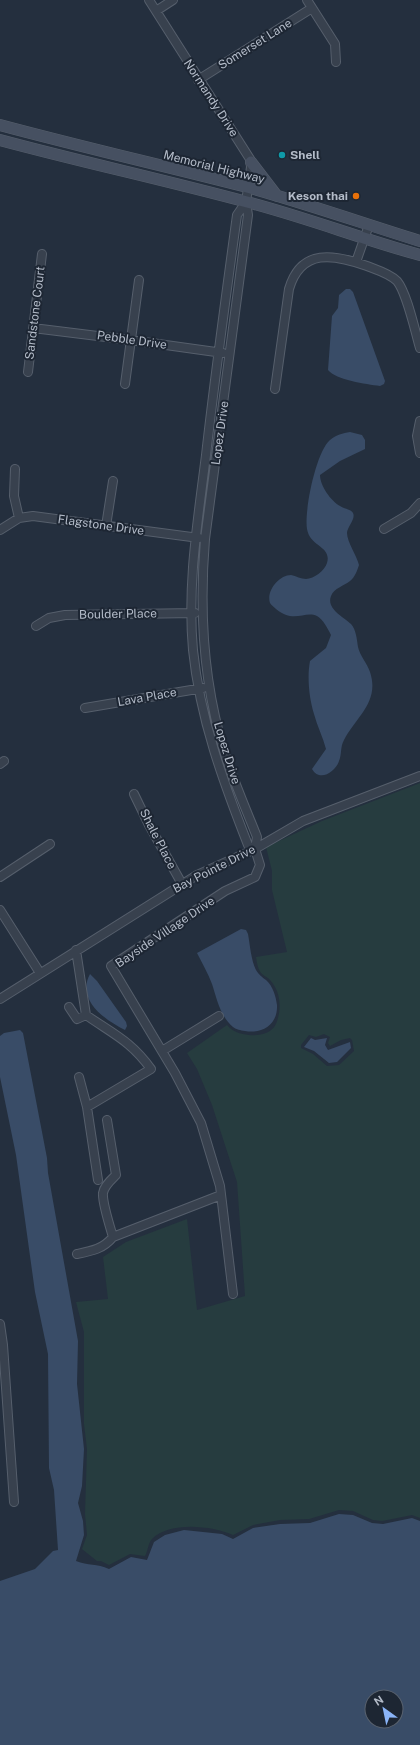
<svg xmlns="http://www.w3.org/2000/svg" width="420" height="1745" font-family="'Public Sans',sans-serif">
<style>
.green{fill:#263c3f;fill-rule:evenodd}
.water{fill:#394c67;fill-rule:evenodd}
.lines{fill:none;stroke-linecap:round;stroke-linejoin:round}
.minor-casing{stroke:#565f6c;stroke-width:10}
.secondary-casing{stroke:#565f6c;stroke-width:12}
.minor{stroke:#38414e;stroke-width:8}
.secondary{stroke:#465061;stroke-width:11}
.culture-dot{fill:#0f9aa8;stroke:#1d2633;stroke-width:1.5}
.food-dot{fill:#e8710a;stroke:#1d2633;stroke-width:1.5}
.labels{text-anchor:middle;stroke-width:4;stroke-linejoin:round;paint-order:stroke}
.street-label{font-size:12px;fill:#b4bcc9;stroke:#1d2633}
.poi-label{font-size:12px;font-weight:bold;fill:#b4bcc9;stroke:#1d2633;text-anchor:start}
</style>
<rect width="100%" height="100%" fill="#242f3e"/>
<!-- green -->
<path class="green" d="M420,783V1518L412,1515L382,1521L373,1520L353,1511L339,1510L309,1519L280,1520L253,1525L233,1535C212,1526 170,1521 152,1539C148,1543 148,1551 145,1556L130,1554L109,1565L101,1561H97L82,1549L87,1535L85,1514L87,1449L84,1424V1332L76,1302L108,1299L103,1257L126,1242L187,1219L197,1310L245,1296L237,1182L212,1105L197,1069L187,1053L227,1025C233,1032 240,1034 249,1035C259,1036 271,1034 276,1024C282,1009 281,992 270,980C268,977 265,977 262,974C258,970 257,963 256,957L287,952L272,890V871L266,847L322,821ZM324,1034L330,1037L328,1043L330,1046L341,1040L350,1038L352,1040L354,1051L339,1065L327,1066L313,1054L301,1048V1045L309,1035L316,1037Z"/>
<!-- water -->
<path class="water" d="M346,289H350L353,292L385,381L384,384L380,386C366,384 336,380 328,370L332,316L338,308L339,295Z
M350,432L362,435L365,440V449L340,461L320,475C320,486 331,501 340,506C344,509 351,509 353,513C356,519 347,527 347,533C347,542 357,556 359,565C357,571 355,577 350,581C344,586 334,588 331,596C326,609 344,617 351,624C356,629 357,640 358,647C360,656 367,663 370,672C380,702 356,717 344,740C340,747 342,754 339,761C336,771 320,783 312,769L326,749C323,737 317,726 314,714C309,698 307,677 310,661L326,648L331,635C328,629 323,619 317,616C305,610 294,624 276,609C274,607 271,605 270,603C266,591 279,575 291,575C296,576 301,579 306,579C314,579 325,570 327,563C332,546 310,547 307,529C304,511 316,452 330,440C336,435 343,433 350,432Z
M241,929L246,930L248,934C250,945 251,960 256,970C259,975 262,977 266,980C273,986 276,997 277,1005C278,1025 262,1034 245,1031C240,1030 237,1030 233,1027C220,1016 217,999 212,984C208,973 202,963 197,953Z
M90,974L97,981L126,1022L127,1026L125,1030C105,1020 76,1000 90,974Z
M20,1030L23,1033L47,1158L48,1173L78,1341L77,1384L84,1449L82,1486L78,1503L83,1521L84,1535L76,1561C88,1566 97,1563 109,1569L131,1557L147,1560L154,1542L165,1535L184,1530L222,1534L233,1539L253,1528L280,1524L310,1523L339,1514L353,1515L372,1523L383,1524L412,1518L420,1521V1745H0V1581L35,1569L53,1551L58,1550L54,1490L49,1468L48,1354L35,1292L16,1155L0,1077V1036L4,1033ZM372,1697H396V1721H372Z
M311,1038L315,1040L327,1038L325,1045L328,1050L350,1042L351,1048L337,1062L329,1063L314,1051L304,1047Z"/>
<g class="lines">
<defs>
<path id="minor" d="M149,0L250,159L251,167L246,202L248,215L205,539C199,612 203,684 225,754C234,782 246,809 257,837L255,849L260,865L255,877L225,891L111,966L175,1073L201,1123L220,1186L233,1294
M307,0L335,44L336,62
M156,11L173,0
M198,80L312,8
M246,202L237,215C226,295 215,375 206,455C198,520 187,584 193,650C200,719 223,781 248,845L255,849
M356,262L369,225
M33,328L130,340L223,353
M28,372L42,254
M125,384L139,280
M275,389L289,289C301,248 334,254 367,266C377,270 389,273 397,281C407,293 415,331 420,348
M420,421L417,436L420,453
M15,469L14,496L19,518
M106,526L113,481
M384,529L411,513L420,503
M0,530L19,518L33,516L199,538
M36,626L49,618L65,615L195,613
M85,708L203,688
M0,764L4,761
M134,794L149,825L182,884
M0,877L50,844
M0,910L40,973
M76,950L86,1015C113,1034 131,1041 151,1069L87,1107
M0,999L197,875L255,849L303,821L420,776
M69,1007L77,1019L86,1015
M162,1051L219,1016
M79,1077L87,1107L98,1180
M107,1120L116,1175C111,1180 104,1186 103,1193C102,1202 110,1227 113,1237
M77,1254C92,1251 103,1249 113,1237L221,1195
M0,1324L3,1345L14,1502"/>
<path id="secondary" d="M0,125C82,147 165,166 247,187C305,203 362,223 420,241
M0,140C82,162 165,180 247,202C305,217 362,239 420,255
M251,162L277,196"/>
</defs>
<!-- minor casing -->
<use href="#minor" class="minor-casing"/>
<!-- secondary casing -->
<use href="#secondary" class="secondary-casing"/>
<!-- minor -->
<use href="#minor" class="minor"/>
<!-- secondary -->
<use href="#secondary" class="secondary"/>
</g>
<!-- markers -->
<circle class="culture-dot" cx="282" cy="155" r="4"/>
<circle class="food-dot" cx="356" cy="196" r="4"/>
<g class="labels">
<!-- street labels -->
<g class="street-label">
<text transform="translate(255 44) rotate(-32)" y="4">Somerset Lane</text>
<text transform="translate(211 98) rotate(57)" y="4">Normandy Drive</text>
<text transform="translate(214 167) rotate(14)" y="4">Memorial Highway</text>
<text transform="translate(35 313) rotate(-83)" y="4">Sandstone Court</text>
<text transform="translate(132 340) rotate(8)" y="4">Pebble Drive</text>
<text transform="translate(220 433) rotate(-82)" y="4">Lopez Drive</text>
<text transform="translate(101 525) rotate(8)" y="4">Flagstone Drive</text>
<text transform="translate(118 614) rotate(-1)" y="4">Boulder Place</text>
<text transform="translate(147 697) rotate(-10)" y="4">Lava Place</text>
<text transform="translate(227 753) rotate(73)" y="4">Lopez Drive</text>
<text transform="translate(158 839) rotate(63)" y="4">Shale Place</text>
<text transform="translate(214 869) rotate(-27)" y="4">Bay Pointe Drive</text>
<text transform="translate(165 932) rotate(-34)" y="4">Bayside Village Drive</text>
</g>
<!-- poi labels -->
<g class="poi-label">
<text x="290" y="159">Shell</text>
<text x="348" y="200" text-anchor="end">Keson thai</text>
</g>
</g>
<!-- north arrow -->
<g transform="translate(384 1709) rotate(327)"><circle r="19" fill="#1d2633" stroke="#59626f"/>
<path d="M0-3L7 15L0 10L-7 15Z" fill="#8ab4f8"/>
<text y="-6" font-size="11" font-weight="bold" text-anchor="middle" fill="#b4bcc9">N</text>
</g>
</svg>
